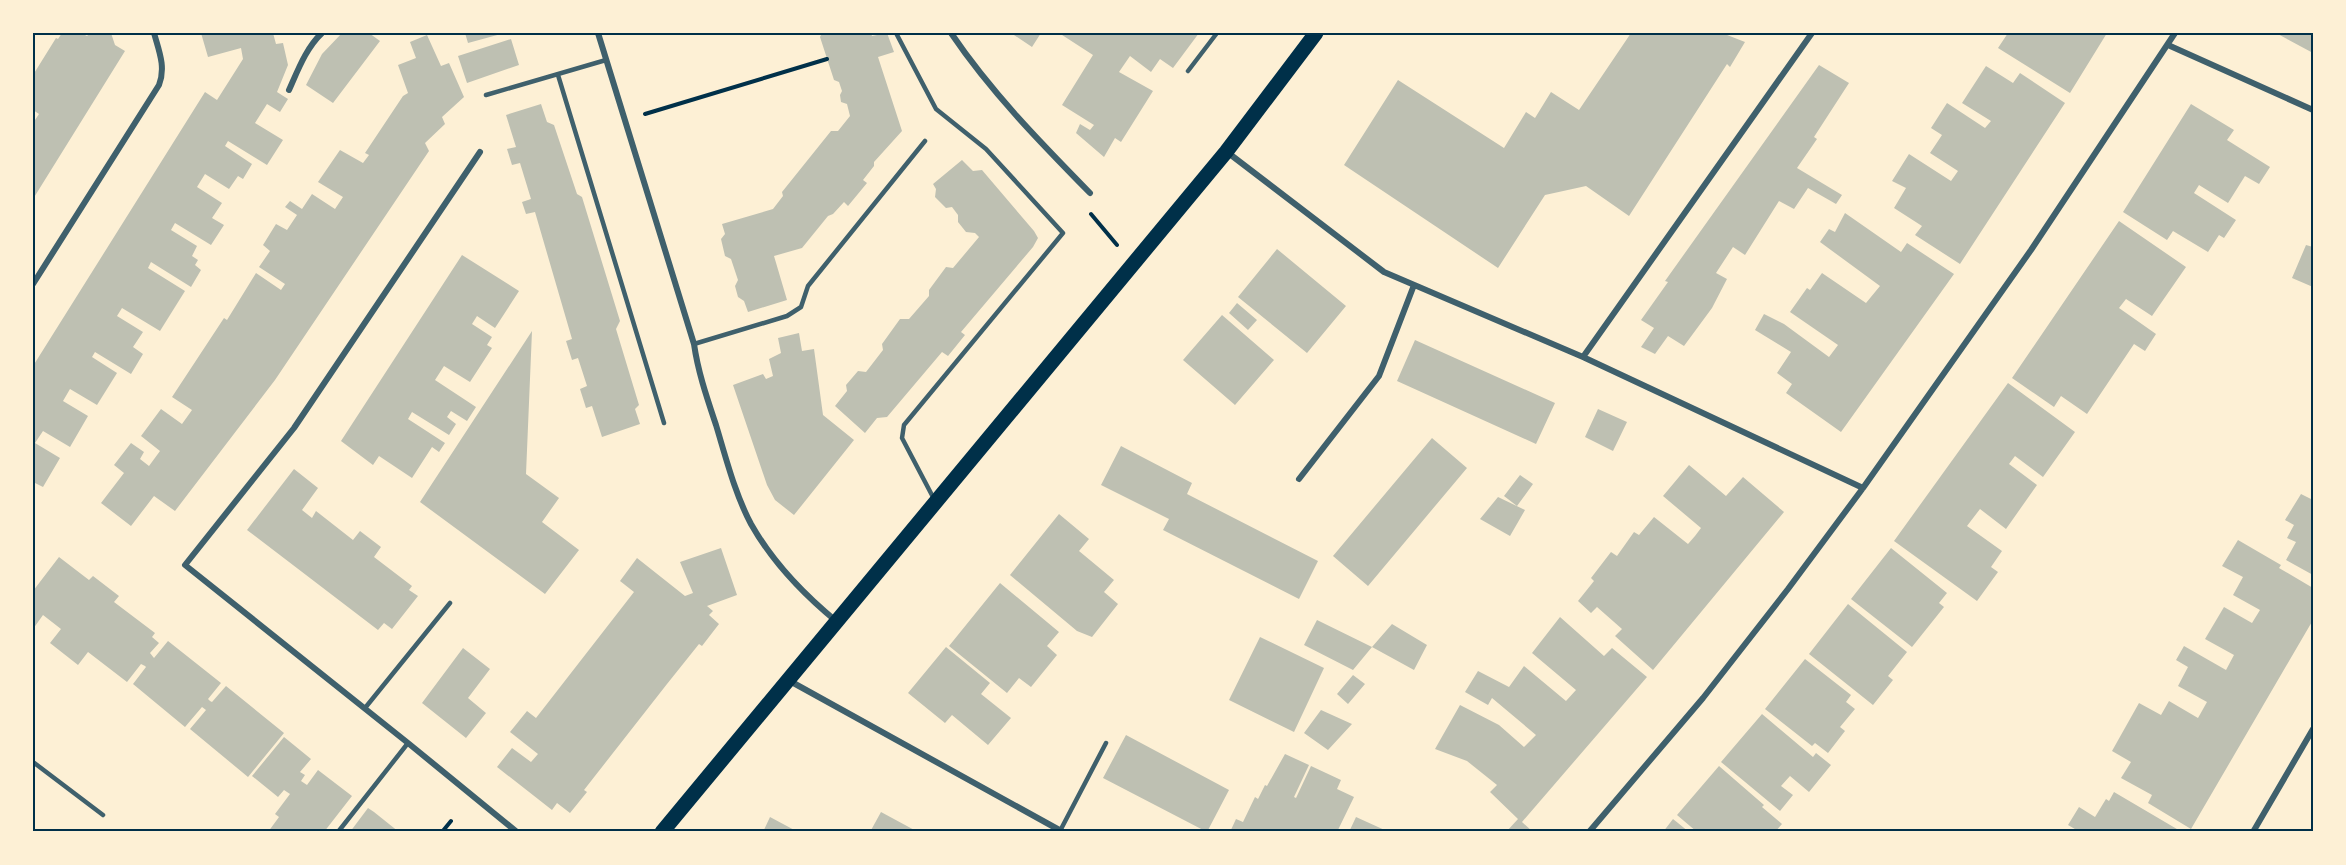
<svg xmlns="http://www.w3.org/2000/svg" width="2346" height="865" font-family="'Noto Sans',sans-serif">
<style>
.building{fill:#bec0b2}
.lines{fill:none;stroke-linecap:round;stroke-linejoin:round}
.path{stroke:#003049;stroke-width:4}
.service{stroke:#3f606c;stroke-width:4.5}
.minor{stroke:#3f606c;stroke-width:6}
.primary{stroke:#003049;stroke-width:15}
.neatline{fill:none;stroke:#003049;stroke-width:2}
</style>
<rect width="100%" height="100%" fill="#fdf0d5"/>
<!-- building -->
<path class="building" d="M62,33H81L87,36L90,33H111L115,45L125,51L33,199V123L39,114L33,110V75L56,38L58,39Z
M201,33H273L276,44L283,43L288,65L277,92L288,99L280,112L267,104L255,123L283,140L267,165L228,141L225,146L252,164L243,179L238,176L229,189L205,174L197,187L222,203L212,218L224,225L211,245L175,223L171,230L197,246L192,256L198,260L195,265L201,270L191,287L151,262L148,268L185,291L160,331L122,308L117,316L143,332L133,347L143,354L131,374L95,352L92,357L117,373L97,405L70,389L63,401L88,416L70,447L43,431L35,443L60,458L43,487L33,482V366L205,92L217,100L243,59L241,48L208,57Z
M342,33H369L380,41L333,103L306,85L322,54Z
M465,33H501V34L468,43Z
M822,33H871L872,36L887,33L894,52L878,57L902,131L874,162V166L863,180L867,183L848,206L844,202L833,214L828,216L802,248L774,256L787,300L748,312L744,301L738,297L735,286L738,280L731,259L725,256L721,239L725,234L722,224L773,209L783,196L782,192L831,131H838L850,116L847,104L841,102L840,95L842,91L839,82L834,80L820,37Z
M1011,33H1041L1032,47Z
M1059,33H1199L1173,68L1160,59L1151,72L1130,56L1119,72L1153,91L1121,142L1115,138L1104,157L1076,133L1080,124L1090,130L1094,125L1062,105L1093,55Z
M1631,33H1722L1745,42L1730,67L1727,64L1629,216L1586,186L1545,195L1498,268L1344,165L1398,80L1504,148L1526,112L1535,118L1551,92L1579,110Z
M2008,33H2107L2070,93L1998,48Z
M2276,33H2313V53Z
M427,35L441,66L449,63L464,97L442,117L445,124L425,143L429,151L275,380L175,511L154,496L131,526L101,503L124,473L114,465L131,443L144,452L140,459L149,466L160,451L141,436L161,409L182,424L192,410L172,397L224,318L227,320L256,273L281,290L285,284L259,267L270,251L263,245L276,224L287,230L297,215L285,207L290,201L302,209L312,194L335,209L343,197L318,182L340,150L363,163L369,155L365,153L403,96L408,93L398,65L416,58L410,42Z
M511,39L519,65L467,83L458,56Z
M1819,65L1849,83L1814,137L1817,139L1797,168L1842,195L1836,204L1808,188L1794,209L1779,201L1745,255L1733,247L1716,273L1727,279L1712,308L1684,346L1668,336L1655,354L1641,347L1654,328L1641,320L1668,282L1665,281Z
M1986,66L2013,83L2020,73L2065,103L1960,264L1915,235L1922,226L1894,208L1906,188L1892,181L1909,154L1951,181L1958,171L1930,153L1942,135L1931,128L1947,103L1985,128L1991,121L1962,103Z
M541,104L547,122L554,125L577,194L582,197L620,321L616,329L639,405L635,409L640,424L602,437L592,406L586,408L580,389L587,386L578,358L572,360L566,341L572,339L535,212L526,214L522,202L531,199L520,163L512,165L507,149L516,147L506,115Z
M2191,104L2234,130L2227,140L2270,167L2259,184L2245,176L2228,203L2199,185L2194,193L2236,220L2224,238L2219,235L2208,252L2173,231L2167,240L2123,212Z
M962,160L973,171L982,170L1034,231L1038,238L1033,247L961,332L965,335L948,356L942,352L887,417L877,418L865,433L835,406L847,391L846,385L858,371L866,372L883,350L882,344L900,319H909L929,296V290L946,267L953,268L979,237L975,233L966,232L958,222V215L952,207L946,208L935,197L936,189L933,184Z
M1845,213L1901,252L1907,243L1954,274L1841,432L1786,393L1792,384L1777,373L1791,352L1755,330L1764,314L1784,324L1829,357L1838,345L1790,312L1807,288L1810,290L1822,273L1866,303L1880,286L1820,242L1829,229L1835,232Z
M2119,221L2186,267L2152,316L2126,299L2119,308L2156,334L2145,351L2134,344L2087,414L2061,396L2054,407L2012,378Z
M2306,245L2313,247V287L2292,278Z
M1277,249L1346,306L1307,353L1238,297Z
M462,255L519,291L495,328L477,316L472,324L492,337L487,345L492,348L470,382L444,366L435,380L476,407L467,421L451,411L447,417L456,424L449,435L412,412L408,419L445,443L439,452L432,447L412,478L379,456L373,465L341,441Z
M1237,303L1257,320L1248,330L1229,313Z
M1222,315L1274,360L1235,405L1183,360Z
M532,331L526,474L559,498L542,522L579,550L545,594L420,502Z
M799,333L802,351L814,349L823,415L854,440L794,515L775,500L767,485L733,385L763,374L766,379L773,376L769,359L781,353L778,338Z
M1415,340L1555,403L1536,444L1397,381Z
M2008,383L2075,432L2043,477L2015,456L2009,464L2037,485L2006,529L1980,509L1967,526L2002,551L1991,567L1998,572L1977,601L1894,541Z
M1598,409L1627,422L1613,451L1585,437Z
M1432,438L1467,468L1368,586L1333,556Z
M1121,446L1192,483L1187,494L1318,561L1299,599L1163,530L1169,519L1101,485Z
M1689,465L1726,496L1743,477L1784,512L1653,670L1615,636L1622,629L1597,607L1591,613L1578,601L1594,581L1591,578L1611,552L1617,556L1634,532L1639,535L1654,517L1688,544L1695,536L1701,528L1663,496Z
M294,469L318,488L302,510L312,518L316,511L353,540L360,531L381,547L374,557L412,586L409,590L418,596L392,629L384,623L378,630L247,530Z
M1520,475L1533,484L1517,506L1504,496Z
M2301,494L2313,500V575L2286,560L2296,542L2287,538L2294,525L2285,520Z
M1498,497L1525,510L1510,536L1480,519Z
M1059,514L1089,539L1079,551L1114,580L1104,592L1118,604L1092,637L1077,631L1010,575Z
M2238,540L2281,565L2279,568L2313,588V620L2191,829L2148,803L2152,795L2121,778L2131,762L2112,751L2139,703L2161,715L2169,701L2198,718L2207,702L2178,686L2188,667L2176,660L2184,646L2226,670L2234,655L2205,639L2224,607L2252,623L2260,610L2233,595L2243,577L2222,566Z
M721,548L737,595L707,606L713,611L709,615L719,624L702,646L699,644L667,684L584,790L587,792L570,813L557,803L552,810L497,767L512,748L531,762L538,754L510,732L527,711L536,718L634,592L620,581L637,558L685,596L693,593L680,562Z
M1891,548L1947,593L1939,603L1944,607L1912,647L1851,599Z
M59,557L89,580L93,576L119,596L114,602L155,633L152,637L159,643L150,653L154,658L168,641L221,683L208,699L210,701L212,702L226,686L284,733L248,777L190,729L206,710L202,707L185,727L133,684L146,667L145,666L141,664L127,682L88,652L78,665L50,643L61,629L43,615L33,629V591Z
M1000,583L1059,632L1047,646L1057,655L1031,687L1019,678L1007,693L949,646Z
M1848,604L1907,652L1888,676L1893,680L1873,705L1809,654Z
M1560,617L1604,656L1612,648L1647,677L1522,822L1533,832H1506L1518,819L1490,792L1497,785L1467,761L1435,749L1460,705L1499,725L1524,747L1536,735L1492,698L1488,705L1465,692L1478,671L1509,687L1524,666L1566,701L1576,690L1532,653Z
M1317,620L1372,647L1392,624L1427,645L1414,670L1372,647L1353,670L1304,645Z
M1260,637L1324,668L1294,732L1229,700Z
M946,647L990,683L981,694L1011,718L988,745L952,715L945,723L908,693Z
M463,648L490,669L468,698L486,713L466,738L422,703Z
M1805,659L1851,695L1846,702L1855,709L1840,727L1845,731L1828,753L1815,743L1812,746L1765,709Z
M1353,675L1365,684L1348,704L1337,694Z
M1321,710L1352,724L1328,750L1304,733Z
M1762,714L1813,757L1816,753L1831,765L1809,792L1790,776L1781,786L1793,795L1780,811L1721,762Z
M1126,735L1229,790L1207,832L1103,778Z
M284,737L311,759L300,772L305,775L301,781L307,785L318,770L352,796L324,832H268L279,817L275,814L290,794L284,790L278,797L252,776Z
M1285,754L1309,765L1294,797L1296,798L1311,766L1341,780L1337,789L1354,797L1337,832H1230L1236,819L1243,822L1255,797L1258,799L1265,785L1267,786Z
M1719,766L1764,805L1762,807L1782,824L1775,832H1697L1677,815Z
M2114,792L2182,832H2080L2068,825L2079,807L2095,817L2106,799L2109,801Z
M368,808L374,812L399,832H350Z
M881,812L918,832H870Z
M770,817L798,832H763Z
M1356,817L1389,832H1349Z
M1673,819L1678,823L1689,832H1663Z"/>
<g class="lines">
<!-- path -->
<path class="path" d="M645,114L827,59
M1091,214L1117,245
M442,832L451,821"/>
<!-- service -->
<path class="service" d="M896,33L936,109L986,149L1063,233L904,425L902,438L934,499
M1188,71L1217,33
M558,75L664,423
M486,95L606,60
M694,344L787,316L801,307L808,286L925,141
M365,708L450,603
M33,762L103,815
M1060,831L1106,743
M338,832L408,743"/>
<!-- minor -->
<path class="minor" d="M598,33L694,344C698,372 707,398 716,425C726,458 735,494 751,524C773,563 802,593 836,621
M951,33C991,92 1040,142 1090,193
M2168,45L2313,110
M289,90C298,70 306,48 322,33
M480,152L294,428L185,565L408,743L517,832
M1227,152L1384,272L1583,357L1863,488
M33,284L159,85C166,67 159,51 154,33
M1583,357L1812,33
M1299,479L1379,376L1414,285
M788,680L1063,832
M1589,832L1703,698L1788,589L1863,488L2031,250L2175,33
M2253,832L2313,729"/>
<!-- primary -->
<path class="primary" d="M662,832L1226,152L1316,33"/>
</g>
<!-- border -->
<rect width="2346" height="865" fill="none" stroke="#fdf0d5" stroke-width="69"/>
<rect x="34" y="34" width="2278" height="796" class="neatline"/>
</svg>
